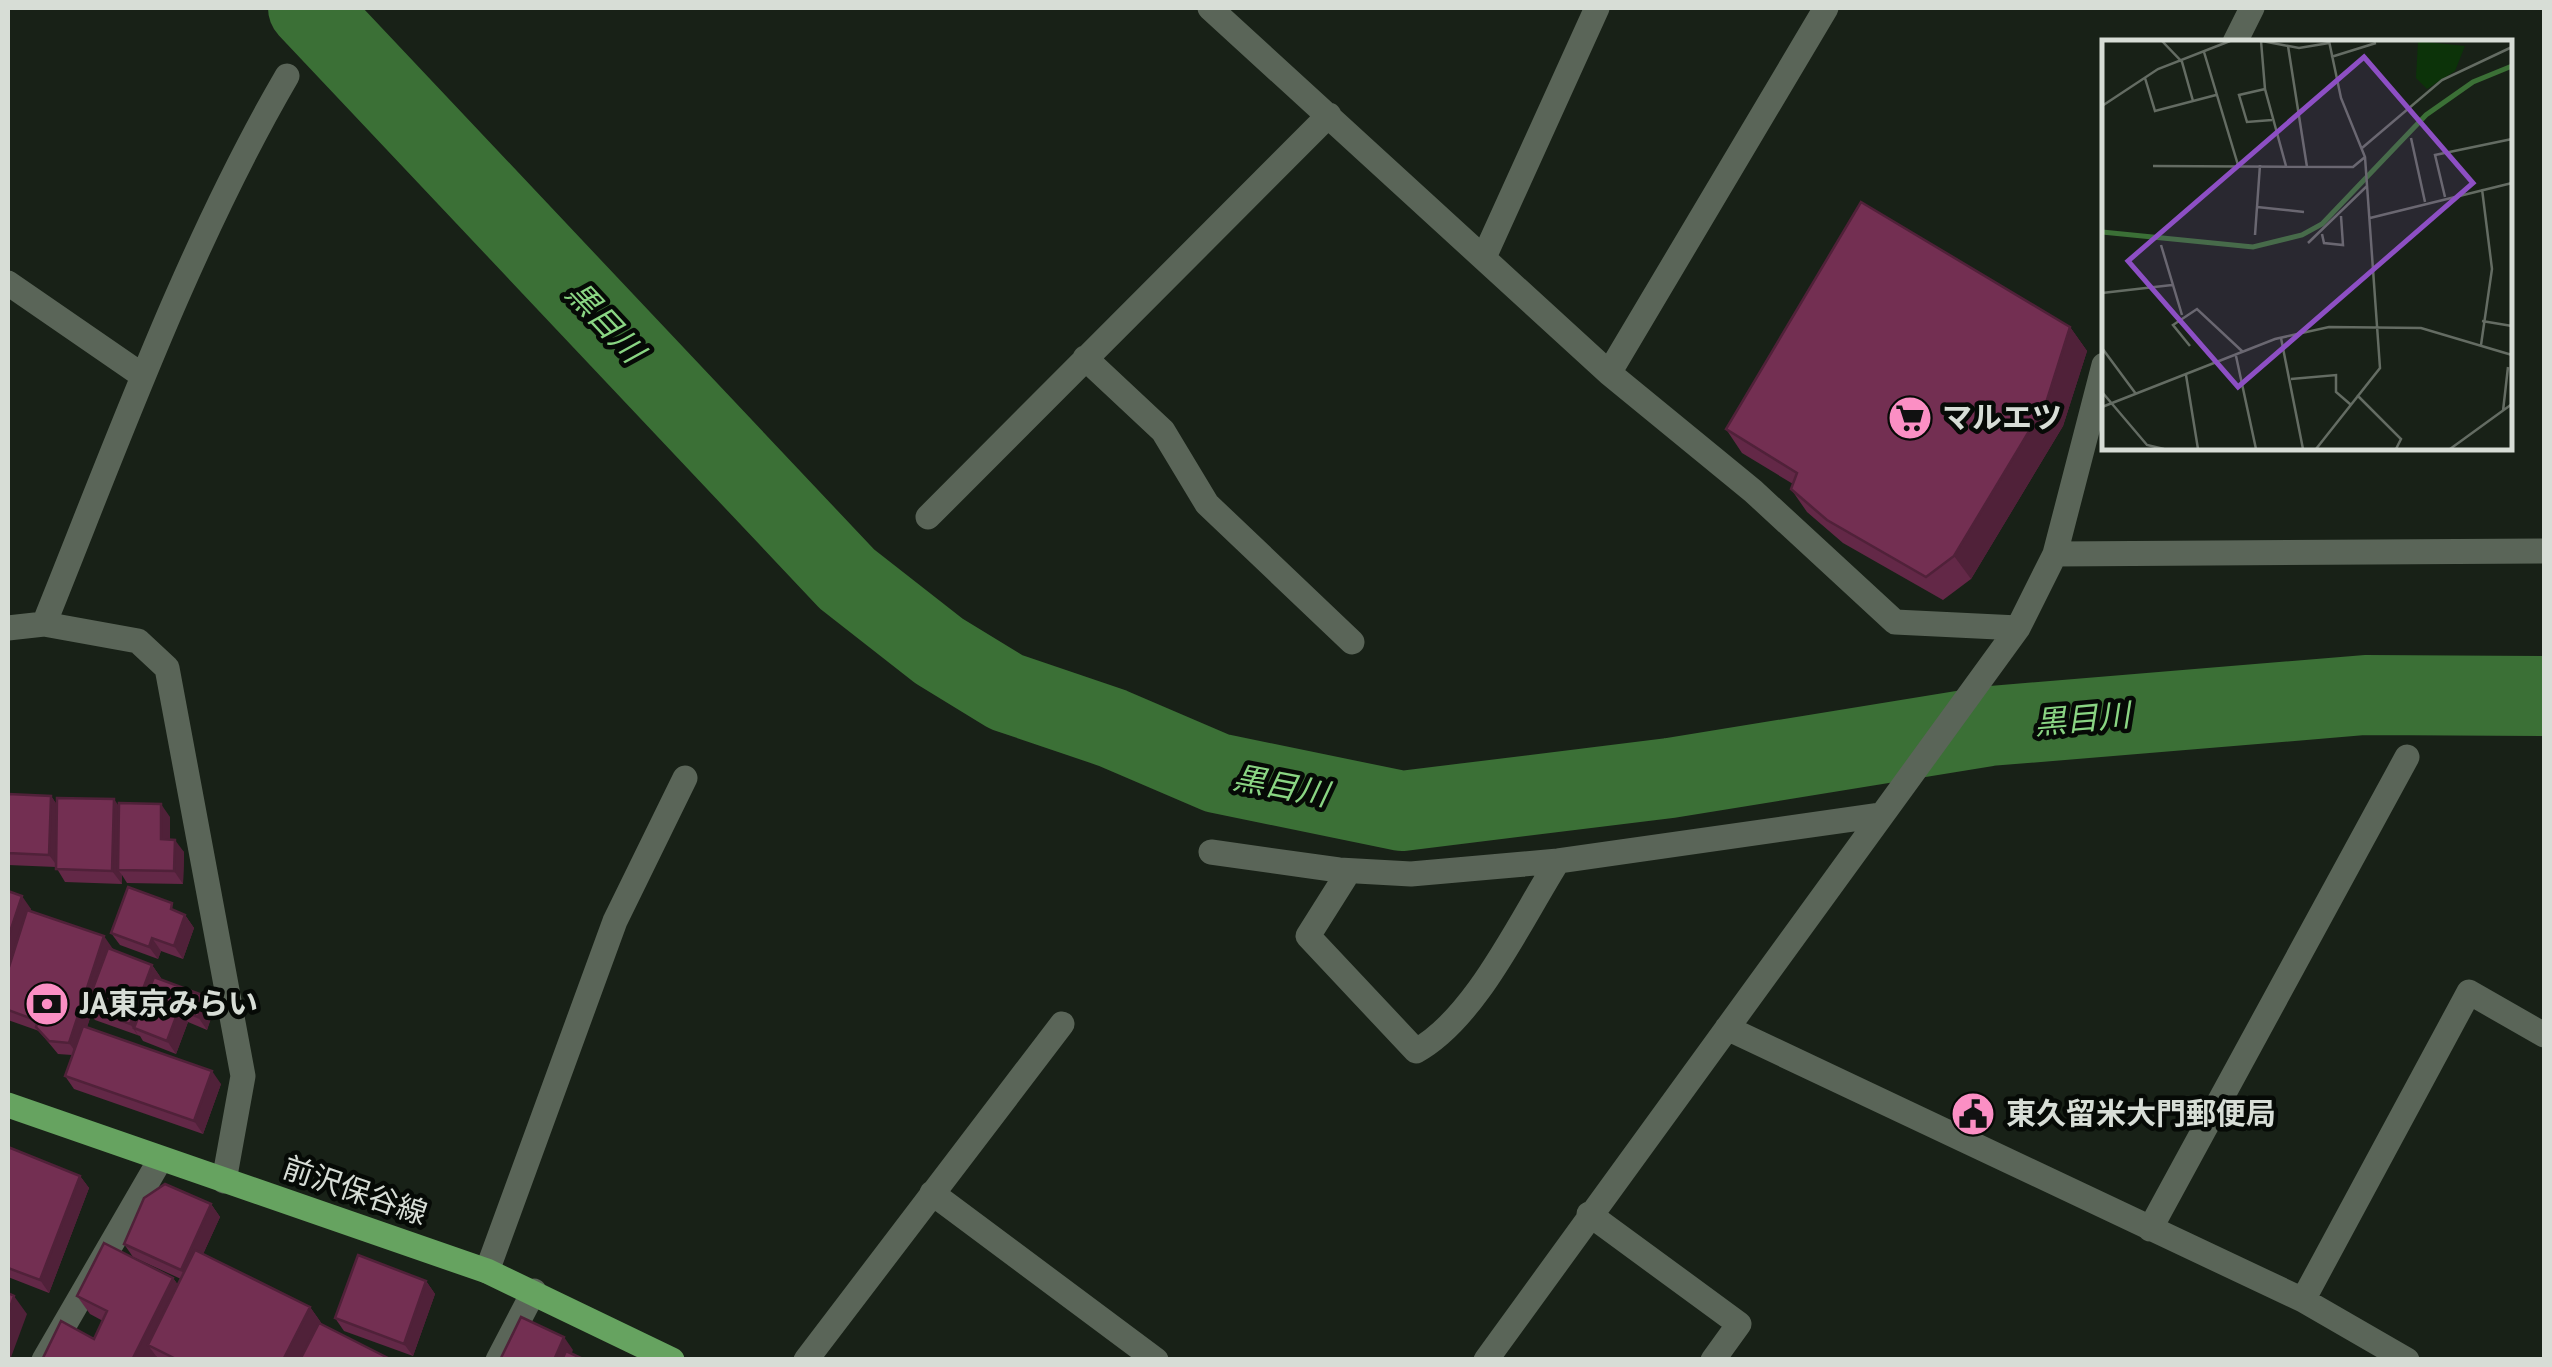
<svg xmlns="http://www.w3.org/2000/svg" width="2552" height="1367" font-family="'PT Sans','Noto Sans JP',sans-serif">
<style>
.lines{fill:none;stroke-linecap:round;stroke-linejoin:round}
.river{stroke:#3b7036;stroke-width:80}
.minor{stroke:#5a6558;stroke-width:25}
.major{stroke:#66a360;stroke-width:25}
.wall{fill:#632847}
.shaded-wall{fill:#502139}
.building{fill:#732f52;stroke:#502139;stroke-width:2.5}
.labels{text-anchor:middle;stroke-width:9;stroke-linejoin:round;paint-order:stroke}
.poi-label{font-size:30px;font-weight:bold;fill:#d7ddd6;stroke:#060a06;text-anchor:start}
.street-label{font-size:30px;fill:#d7ddd6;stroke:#060a06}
.water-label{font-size:32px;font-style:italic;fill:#8ad583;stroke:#060a06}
.inset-river{fill:none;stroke:#3b7036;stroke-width:5}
.inset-road{fill:none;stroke:#646c63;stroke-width:2.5}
.view{fill:#8d4fc4;fill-opacity:0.15;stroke:#8d4fc4;stroke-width:5}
.inset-edge{fill:none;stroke:#d7ddd6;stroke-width:5}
</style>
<rect width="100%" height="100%" fill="#182117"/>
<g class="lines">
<!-- river -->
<path class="river" d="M308,8L847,579L939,651L1006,692L1112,728L1217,773L1402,811L1670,778L1990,726L2365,695L2544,696"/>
<!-- minor -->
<path class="minor" d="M1210,8L1609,373L1753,491L1895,622L2018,628
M2235,42L2252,8
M1485,255L1597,8
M8,283L143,376
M1085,358L1163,431L1207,504L1352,642
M1609,373L1826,8
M928,517L1329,115
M2055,554L2544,551
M44,624C117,443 189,244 287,76
M8,628L44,624L138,641L167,668L243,1076L224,1181
M1211,852L1339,870L1411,874L1558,861L1881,815
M1349,871L1308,936L1416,1051C1476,1018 1521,919 1558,861
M1727,1028L2303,1300L2407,1360
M932,1193L1156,1360
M1589,1214L1739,1324L1713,1360
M2150,1229L2407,757
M487,1271L615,921L685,778
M2303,1300L2469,992L2544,1035
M44,1360L160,1160
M498,1360L534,1291
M806,1360L1062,1024
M1486,1360L2018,628L2055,554L2104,365"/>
<!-- major -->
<path class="major" d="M8,1105L487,1271L672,1360"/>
</g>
<!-- wall -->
<path class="wall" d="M2070,327L2087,351L2063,426L1971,579L1943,600L1843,543L1807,512L1791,489L1793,484L1742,453L1726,429Z
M8,794L51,796L57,805L119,807L170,817V840L184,852L183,884L127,883L122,875V884L65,882L56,867L8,865Z
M8,891L31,909L30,912L113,949L112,950L152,965L161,978V980L205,996L214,1009L207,1030L188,1022L176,1054L143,1041L140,1036L95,1020L91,1015L87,1027L221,1084L203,1134L74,1089L65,1076L72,1055L58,1054L39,1031L8,1020Z
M178,912L185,915L194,928L183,959L161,951L158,959L120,945L111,933Z
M8,1147L80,1176L89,1188L49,1293L8,1277Z
M211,1204L220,1217L203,1254L310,1307L322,1324L392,1360H158L156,1356L155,1360H42L94,1339L103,1321L90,1314L77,1296L173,1278L178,1285L181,1279L133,1257L124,1244Z
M426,1281L435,1294L413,1356L344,1331L335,1318Z"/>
<!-- shaded-wall -->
<path class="shaded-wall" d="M2070,327L2087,351L2063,426L1971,579L1954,556Z
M51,796L60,809L58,867L49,855Z
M114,799L123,812L118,870L122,875V884L112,871Z
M161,804L170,817V852L161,839Z
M175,840L184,852L183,884L174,871Z
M22,896L31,909L9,973L8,938Z
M185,915L194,928L183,959L174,946Z
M104,936L113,949L93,1010L86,1007L91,1015L78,1055L69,1043Z
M152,938L161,951L158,959L149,947Z
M152,965L161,978L141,1031L134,1028L139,1037L130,1024Z
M205,996L214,1009L207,1030L198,1017Z
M179,1009L188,1022L176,1054L167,1041Z
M212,1071L221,1084L203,1134L194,1121Z
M80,1176L89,1188L49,1293L40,1280Z
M211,1204L220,1217L190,1283L181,1270Z
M173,1278L186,1296L148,1345L156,1356L155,1360H132Z
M426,1281L435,1294L413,1356L404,1344Z
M14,1296L27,1314L10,1360H8V1314Z
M310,1307L326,1330L312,1360H283Z
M564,1337L573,1350L569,1360H554Z"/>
<!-- building -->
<path class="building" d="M1861,202L2070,327L2046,403L1954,556L1926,577L1827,520L1791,489L1797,473L1726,429Z
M8,794L51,796L49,855L8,853Z
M57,798L114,799L112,871L56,869Z
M119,803L161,804V839L175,840L174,871L118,870Z
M128,887L172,903L171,909L185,915L174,946L152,938L149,947L111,933Z
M8,891L22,896L8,938Z
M27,910L104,936L69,1043L49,1041L36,1027L38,1021L8,1010V970Z
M108,948L152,965L130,1024L86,1007Z
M154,977L205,996L198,1017L179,1009L167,1041L134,1028Z
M83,1026L212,1071L194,1121L65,1076Z
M8,1147L80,1176L40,1280L8,1268Z
M165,1184L211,1204L181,1270L124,1244L144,1198Z
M104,1243L173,1278L132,1360H42L61,1321L94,1339L107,1311L77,1296Z
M195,1250L310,1307L283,1360H178L148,1345Z
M358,1255L426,1281L404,1344L335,1318Z
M8,1293L14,1296L8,1314Z
M521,1317L564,1337L554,1360H500Z
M319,1323L392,1360H300Z
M566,1351L585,1360H562Z"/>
<!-- icons -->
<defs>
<symbol id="supermarket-disc" viewBox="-11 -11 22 22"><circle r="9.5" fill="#fb8fc4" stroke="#060a06"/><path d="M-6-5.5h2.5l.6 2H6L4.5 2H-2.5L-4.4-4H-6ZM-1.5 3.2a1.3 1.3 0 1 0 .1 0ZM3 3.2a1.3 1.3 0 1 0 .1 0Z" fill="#111"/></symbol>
<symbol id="bank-disc" viewBox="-11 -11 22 22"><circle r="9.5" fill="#fb8fc4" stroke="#060a06"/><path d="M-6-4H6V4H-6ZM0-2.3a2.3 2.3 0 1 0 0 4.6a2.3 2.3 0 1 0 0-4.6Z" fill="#111"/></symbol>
<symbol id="civic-disc" viewBox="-11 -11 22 22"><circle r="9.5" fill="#fb8fc4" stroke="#060a06"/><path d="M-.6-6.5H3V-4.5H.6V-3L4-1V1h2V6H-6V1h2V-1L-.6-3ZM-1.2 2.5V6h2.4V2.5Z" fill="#111"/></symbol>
</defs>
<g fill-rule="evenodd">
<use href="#supermarket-disc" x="1885" y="393" width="50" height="50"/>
<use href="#bank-disc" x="22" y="979" width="50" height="50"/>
<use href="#civic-disc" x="1948" y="1089" width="50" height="50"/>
</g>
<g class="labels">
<!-- poi labels -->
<g class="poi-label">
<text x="1942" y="428">マルエツ</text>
<text x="80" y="1014">JA東京みらい</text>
<text x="2006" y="1124">東久留米大門郵便局</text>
</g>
<!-- street labels -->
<g class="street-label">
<text transform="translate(355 1191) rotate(19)" y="10">前沢保谷線</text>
</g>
<!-- water labels -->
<g class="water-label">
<text transform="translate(605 322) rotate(47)" y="11">黒目川</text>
<text transform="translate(2082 719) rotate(-5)" y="11">黒目川</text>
<text transform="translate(1281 786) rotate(11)" y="11">黒目川</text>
</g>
</g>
<!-- overview -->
<g transform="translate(2102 40)">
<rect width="410" height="410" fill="#182117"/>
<path d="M316,1L363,6L353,31L325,49L314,38Z" fill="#0c3309"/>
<path class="inset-river" d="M0,192L151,207L200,195L220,184L324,75L371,42L410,26"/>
<path class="inset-road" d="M60,1L80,22L91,61M159,1L163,49L184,126M160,1L197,8L227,3M186,6L205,127M102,12L136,125M229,17L274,3M43,38L53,71L114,55M163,49L137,55L145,82L170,80M0,66L56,29L128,1M309,98L323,162M260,108L340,40L410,7M51,126L251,127L263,117M343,157L333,115L410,99M155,167L202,172M268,178L410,143M220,194L222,203L241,205L239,176M153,195L158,125M206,203L265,146M59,205L80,275M0,253L70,245M380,281L410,286M179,298L201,409M379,305L390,229L380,149M88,306L71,285L95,269L141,312M0,308L34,354M134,316L154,409M84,335L96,409M189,339L234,335V352L248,364M0,352L45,405L62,409M255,355L299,399L294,409M0,367L173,299L227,287L319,288L410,315M401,371L406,327M214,409L278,328L263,117L239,58L227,1M348,409L410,364"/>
<path class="view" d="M262,17L371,143L136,347L26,221Z"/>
<rect width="410" height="410" class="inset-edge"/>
</g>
<!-- border -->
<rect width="2552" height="1367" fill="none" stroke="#d7ddd6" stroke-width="20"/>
</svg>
